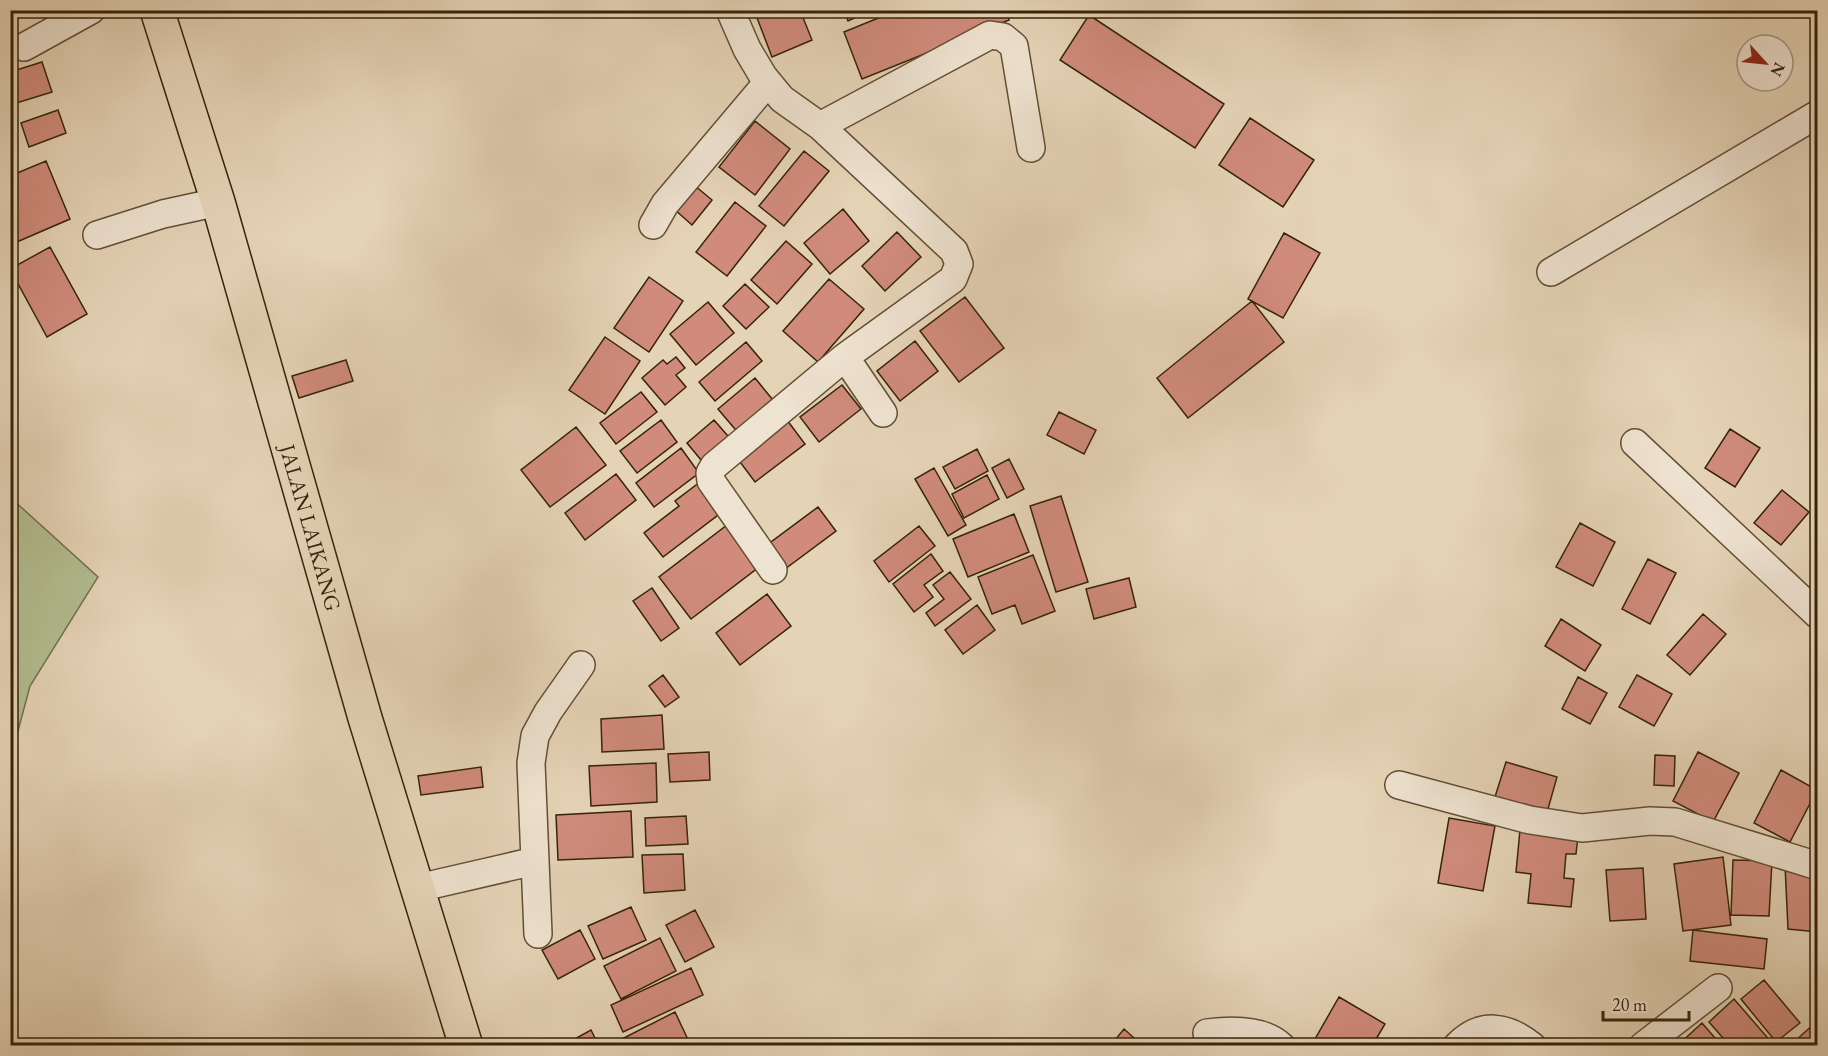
<svg xmlns="http://www.w3.org/2000/svg" width="1828" height="1056" font-family="'EB Garamond',serif">
<style>
.green{fill:#b2bd90;stroke:#74704c;stroke-width:1.5}
.building{fill:#d08b7b;stroke:#362309;stroke-width:1.5}
.lines{fill:none;stroke-linecap:round;stroke-linejoin:round}
.minor-casing{stroke:#624f34;stroke-width:30}
.major-casing{stroke:#362309;stroke-width:36}
.minor{stroke:#eee2d0;stroke-width:27}
.major{stroke:#e5d3b6;stroke-width:33}
.labels{text-anchor:middle;stroke-width:5;stroke-linejoin:round;paint-order:stroke}
.street-label{font-size:22px;fill:#362309;stroke:#eee2d0}
</style>
<rect width="100%" height="100%" fill="#e5d3b6"/>
<filter id="stains"><feTurbulence type="fractalNoise" baseFrequency=".00333" numOctaves="4"/><feColorMatrix values="0 0 0 0 .2 0 0 0 0 .09 0 0 0 0 .02 0 0 0 .5 -.17"/></filter>
<radialGradient id="worn" r=".72"><stop offset=".6" stop-color="#630" stop-opacity="0"/><stop offset="1" stop-color="#630" stop-opacity=".3"/></radialGradient>
<!-- green -->
<path class="green" d="M11,498L98,577L30,686L11,757Z"/>
<!-- building -->
<path class="building" d="M754,10H800L812,40L772,57Z
M844,10H872L848,21Z
M898,10H1006L1009,20L862,79L844,32Z
M1089,15L1224,104L1195,148L1060,60Z
M42,62L52,92L10,105V72Z
M58,110L66,133L29,147L21,123Z
M1250,118L1314,160L1283,207L1219,165Z
M755,121L790,149L755,195L719,167Z
M804,151L829,171L784,226L759,206Z
M46,161L70,219L12,244L10,176Z
M694,185L712,200L692,225L674,209Z
M735,202L766,226L727,276L696,252Z
M843,209L869,241L830,274L804,243Z
M897,232L921,257L885,291L862,266Z
M1284,233L1320,253L1283,318L1248,299Z
M786,241L812,264L777,304L751,280Z
M50,247L87,314L47,337L10,269Z
M649,277L683,301L649,352L614,328Z
M829,279L864,309L818,362L783,331Z
M745,284L769,307L746,329L723,306Z
M965,297L1004,348L959,382L920,331Z
M1252,301L1284,342L1188,418L1157,378Z
M708,302L734,333L696,365L670,334Z
M605,337L640,361L605,414L569,390Z
M915,341L938,371L900,401L877,371Z
M746,342L762,361L715,401L699,382Z
M676,357L685,368L676,375L686,387L665,405L642,378L663,360L667,364Z
M346,360L353,381L299,398L292,376Z
M755,378L777,405L740,435L718,409Z
M842,385L861,409L819,442L800,417Z
M641,392L657,412L616,444L600,423Z
M1059,412L1096,430L1084,454L1047,435Z
M661,420L677,442L637,473L620,451Z
M714,420L734,443L706,466L687,443Z
M787,420L805,444L755,482L737,458Z
M576,427L606,465L550,507L521,470Z
M1730,429L1760,448L1735,487L1705,468Z
M681,448L699,473L654,507L636,483Z
M977,449L988,471L955,489L943,467Z
M1009,459L1024,489L1007,498L992,468Z
M934,468L966,525L948,536L915,479Z
M616,474L636,500L585,540L565,513Z
M987,475L999,499L964,518L952,494Z
M700,482L722,512L663,557L644,533L679,506L675,501Z
M1782,490L1809,512L1781,545L1754,523Z
M1061,496L1088,582L1056,592L1030,506Z
M818,507L836,531L785,569L767,545Z
M1014,514L1029,552L968,577L953,539Z
M1580,523L1615,542L1593,586L1556,567Z
M727,525L759,567L691,619L659,577Z
M919,526L935,546L889,582L874,561Z
M931,554L943,571L924,585L933,597L914,612L893,584Z
M1033,555L1055,611L1022,624L1015,605L992,614L978,577Z
M1648,559L1676,573L1650,624L1622,609Z
M950,572L971,599L935,626L926,613L944,599L933,585Z
M1129,578L1136,607L1094,619L1086,589Z
M652,588L679,628L661,641L633,601Z
M767,594L791,626L740,665L716,633Z
M977,605L995,630L963,654L945,630Z
M1703,614L1726,634L1690,675L1667,655Z
M1561,619L1601,645L1585,671L1545,646Z
M663,675L679,697L665,707L649,686Z
M1637,675L1672,694L1654,726L1619,707Z
M1578,677L1607,693L1590,724L1562,709Z
M662,715L664,749L602,752L601,719Z
M709,752L710,780L670,782L668,754Z
M1698,752L1739,773L1713,822L1673,801Z
M1655,755L1675,756L1674,786L1654,785Z
M1506,762L1557,777L1546,816L1494,800Z
M656,763L657,802L591,806L589,766Z
M481,767L483,787L421,795L418,776Z
M1781,770L1817,790L1790,842L1754,823Z
M631,811L633,857L558,860L556,815Z
M686,816L688,844L646,846L645,818Z
M1449,818L1495,826L1483,891L1438,883Z
M1520,830L1578,836L1576,854H1566L1564,878L1574,879L1571,907L1528,903L1531,874L1516,872Z
M683,854L685,890L644,893L642,855Z
M1723,857L1731,925L1683,931L1674,864Z
M1733,860L1772,861L1769,916L1731,915Z
M1785,865L1818,875V932L1788,929Z
M1643,868L1646,919L1610,921L1606,870Z
M631,907L646,940L603,959L588,926Z
M695,910L714,947L685,962L666,925Z
M580,930L595,959L558,979L542,950Z
M1693,930L1767,939L1764,969L1690,961Z
M660,938L676,971L621,999L604,966Z
M691,968L703,995L623,1032L611,1005Z
M1764,980L1800,1023L1776,1042L1741,999Z
M1339,997L1385,1024L1372,1046H1311Z
M1734,999L1773,1044L1772,1046H1730L1709,1022Z
M675,1012L691,1046H610V1045Z
M1816,1022L1818,1046H1799L1795,1041Z
M1702,1023L1722,1046H1677Z
M1124,1029L1143,1046H1110Z
M591,1030L599,1046H562Z"/>
<g class="lines">
<defs>
<path id="minor" d="M730,10L747,49L763,76L782,99L820,126L954,251L959,264L953,279L845,357L883,413
M24,47L91,10
M820,126L990,35L1003,37L1014,46L1031,148
M653,225L665,204L768,82
M97,235L163,214L218,202
M1551,272L1818,114
M1635,443L1818,615
M773,570L711,481L710,473L714,466L845,357
M1399,785L1530,820L1582,828L1650,821L1675,822L1818,866
M418,888L535,861
M538,934L531,763L535,736L548,712L581,665
M1207,1033C1230,1030 1263,1029 1281,1046
M1457,1046C1481,1021 1507,1026 1532,1046
M1643,1046L1718,988"/>
<g id="major">
<path id="s1" d="M157,10L218,202L365,718L466,1046"/>
</g>
</defs>
<!-- minor casing -->
<use href="#minor" class="minor-casing"/>
<!-- major casing -->
<use href="#major" class="major-casing"/>
<!-- minor -->
<use href="#minor" class="minor"/>
<!-- major -->
<use href="#major" class="major"/>
</g>
<g class="labels">
<!-- street labels -->
<g class="street-label">
<text dy="8" stroke="none"><textPath href="#s1" startOffset="540">JALAN LAIKANG</textPath></text>
</g>
</g>
<!-- margin -->
<rect width="1828" height="1056" fill="none" stroke="#e5d3b6" stroke-width="36"/>
<rect x="12" y="12" width="1804" height="1032" fill="none" stroke="#362309" stroke-width="3"/>
<rect x="18" y="18" width="1792" height="1020" fill="none" stroke="#362309" stroke-width="1.5"/>
<!-- north arrow -->
<g transform="translate(1765 63) rotate(117)"><circle r="28" fill="#eee2d0" stroke="#a49680" stroke-width="1.5"/>
<path d="M0-4.5L10 22L0 15L-10 22Z" fill="#8f2418"/>
<text y="-9" font-size="16" font-weight="bold" text-anchor="middle" fill="#362309">N</text>
</g>
<!-- scale -->
<path d="M1603 1011v9h86v-9" fill="none" stroke="#362309" stroke-width="3"/>
<text x="1612" y="1011" font-size="18" fill="#362309" stroke="#eee2d0" stroke-width="4.5" paint-order="stroke">20 m</text>
<rect width="100%" height="100%" filter="url(#stains)"/>
<rect width="100%" height="100%" fill="url(#worn)"/>
</svg>
